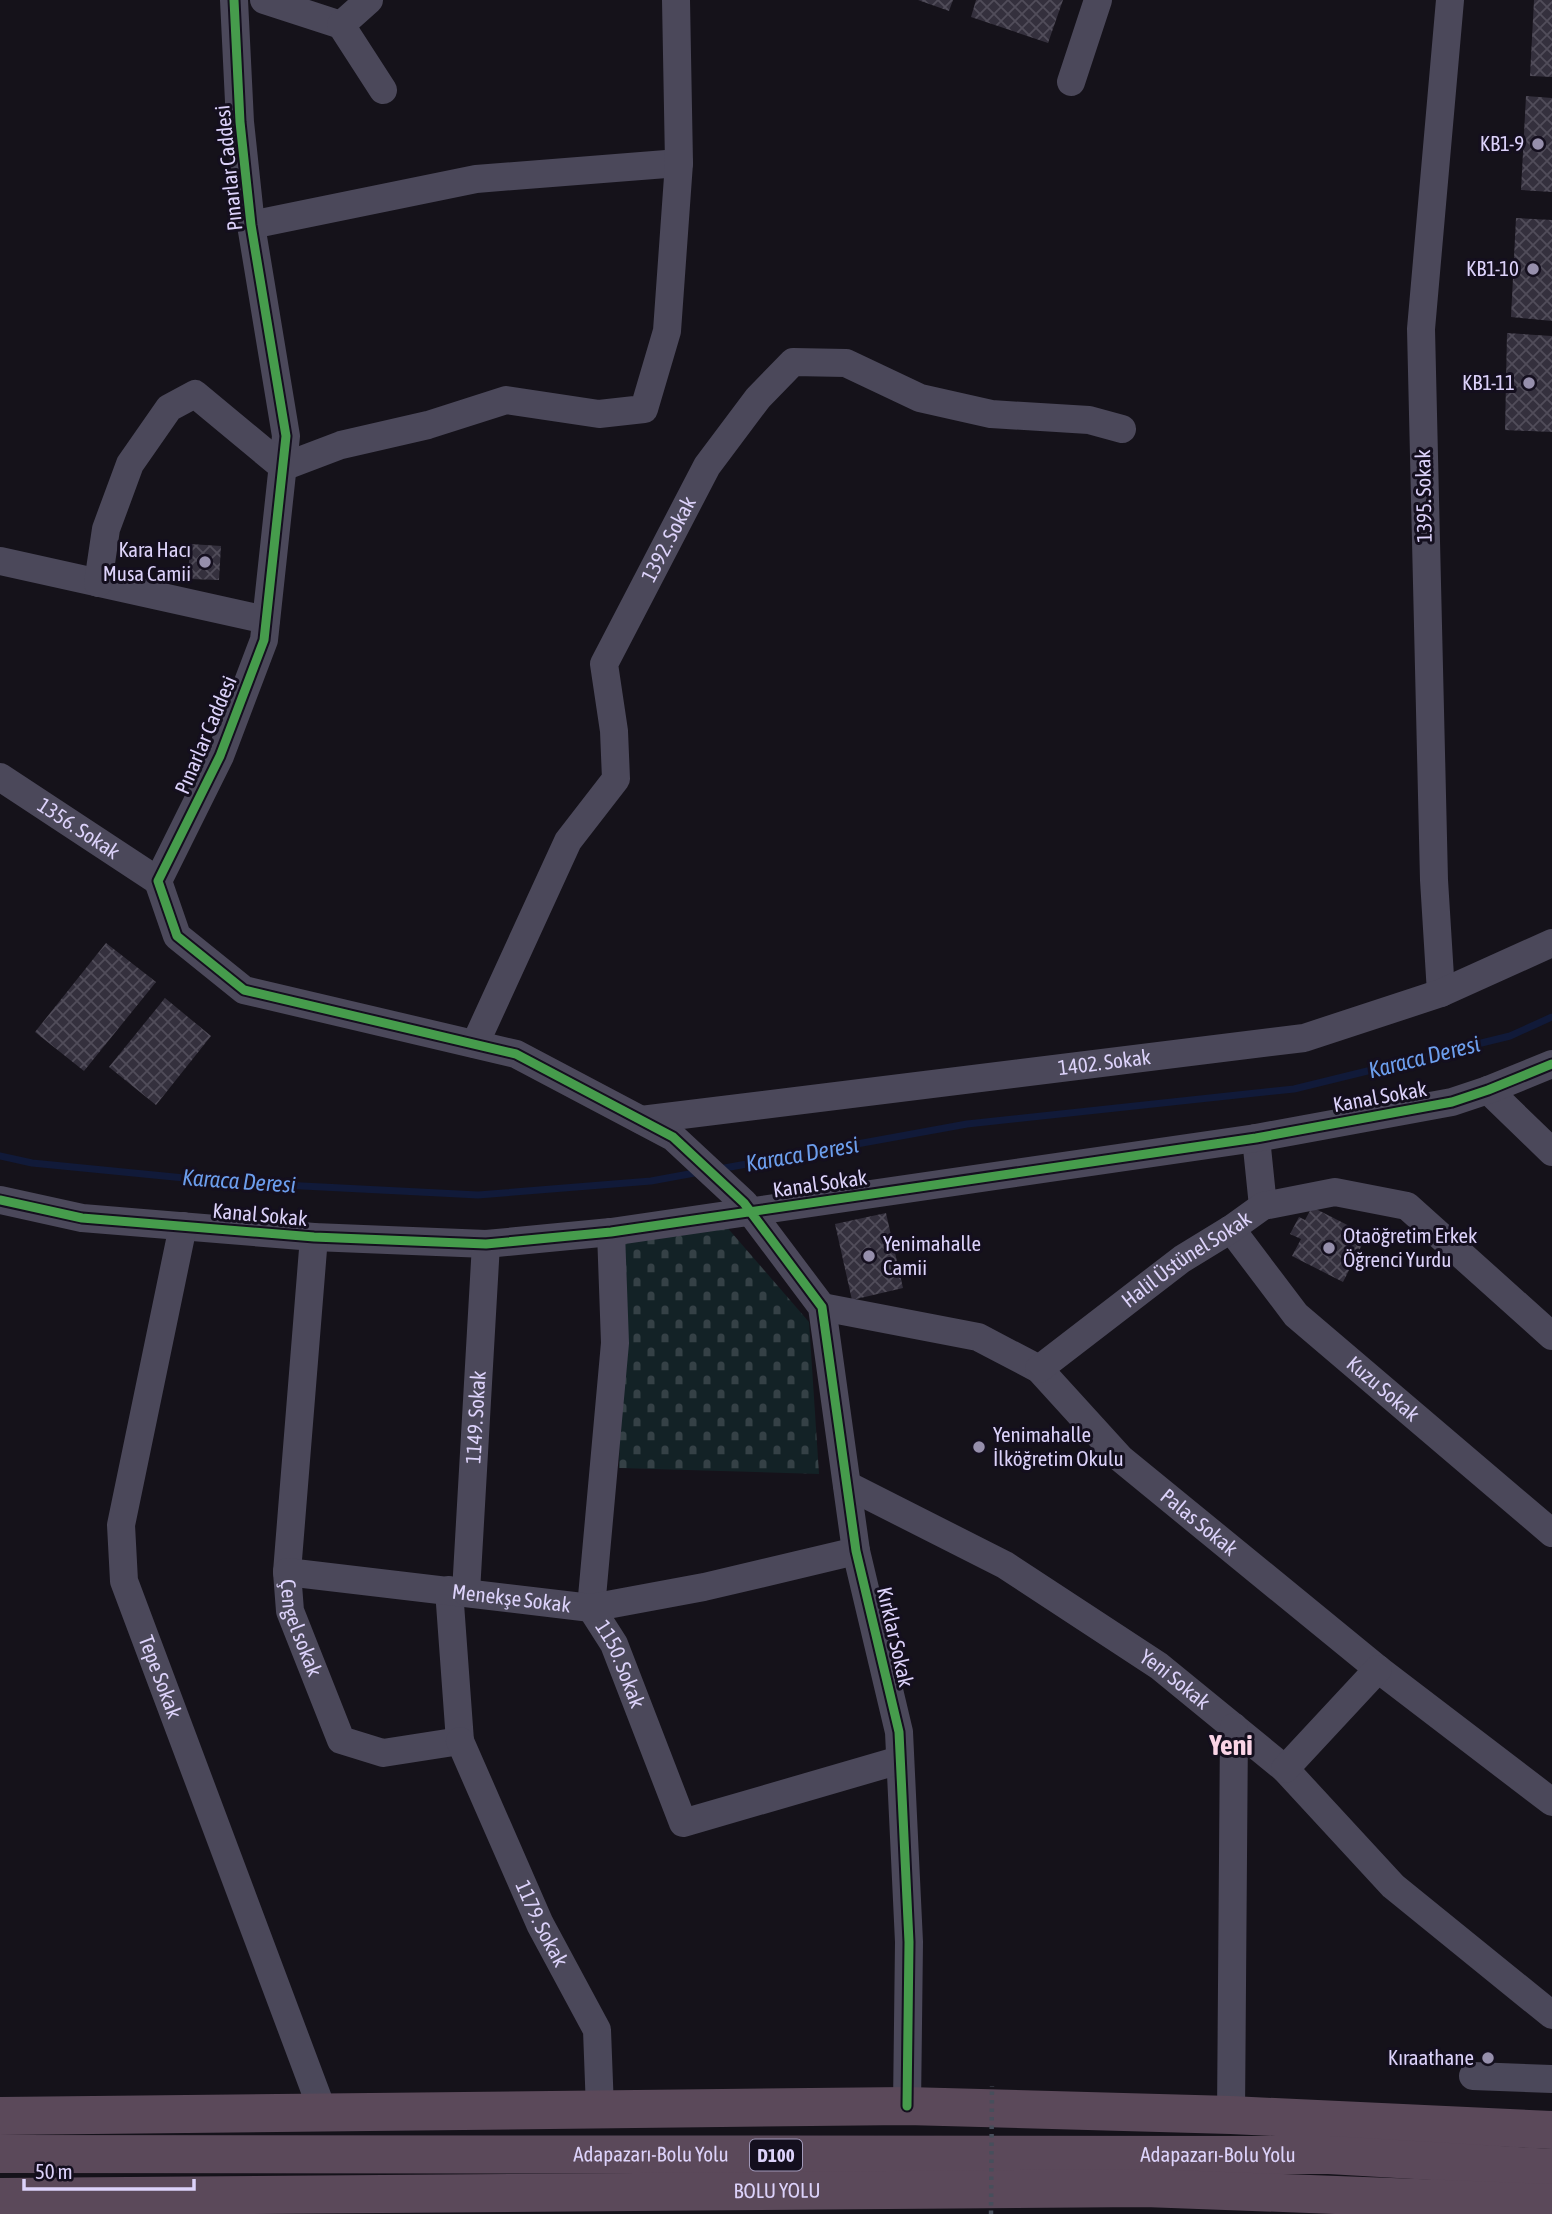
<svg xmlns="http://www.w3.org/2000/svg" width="1552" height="2214" font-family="'Asap Condensed',sans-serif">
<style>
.cemetery{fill:url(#cemetery-stones)}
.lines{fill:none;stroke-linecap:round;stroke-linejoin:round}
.stream{stroke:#111a39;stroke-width:7}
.building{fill:url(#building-cross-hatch)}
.minor{stroke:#4b485a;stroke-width:28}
.highway{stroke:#5b495a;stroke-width:38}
.path-bridge{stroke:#474e5b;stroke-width:4.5;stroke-dasharray:3.5 5;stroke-linecap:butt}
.cycleway-casing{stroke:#140f1e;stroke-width:13}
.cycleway{stroke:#469c4c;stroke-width:9}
.poi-dot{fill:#968fac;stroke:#140f1e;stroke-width:2.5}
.labels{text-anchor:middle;stroke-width:6;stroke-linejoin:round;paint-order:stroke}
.shield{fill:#140f1e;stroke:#a098b8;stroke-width:2}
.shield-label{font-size:19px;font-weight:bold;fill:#dcd2fa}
.poi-label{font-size:21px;fill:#dcd2fa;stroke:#140f1e;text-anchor:end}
.street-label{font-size:21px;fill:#dcd2fa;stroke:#140f1e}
.water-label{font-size:23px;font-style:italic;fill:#6c9eed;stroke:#140f1e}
.district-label{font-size:28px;font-weight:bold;fill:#fad4e6;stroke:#140f1e}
</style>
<defs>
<pattern id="cemetery-stones" width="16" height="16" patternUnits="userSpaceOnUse" patternTransform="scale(1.75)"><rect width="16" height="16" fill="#132226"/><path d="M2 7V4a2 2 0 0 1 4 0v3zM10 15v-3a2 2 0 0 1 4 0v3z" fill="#354146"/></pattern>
<pattern id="building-cross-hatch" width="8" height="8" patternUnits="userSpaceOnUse" patternTransform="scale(1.75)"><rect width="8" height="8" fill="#34303d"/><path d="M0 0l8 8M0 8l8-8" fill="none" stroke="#514d5a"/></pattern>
</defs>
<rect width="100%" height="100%" fill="#15121a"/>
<!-- cemetery -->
<path class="cemetery" d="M725,1225L809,1322L819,1474L619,1468L625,1242Z"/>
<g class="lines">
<!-- stream -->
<path class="stream" d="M0,1156L32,1163L225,1182L478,1195L651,1181L700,1172
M719,1169L967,1124L1294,1089L1510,1036L1552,1017"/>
</g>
<!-- building -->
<path class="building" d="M918,0H953L949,11Z
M976,0H1063L1048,43L971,17Z
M1534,0H1552V77L1530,76Z
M1526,96L1552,98V192L1521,190Z
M1516,218L1552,220V321L1511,317Z
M1507,333L1552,336V432L1505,430Z
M190,544L221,546L219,580L188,579Z
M106,943L156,982L84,1071L35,1032Z
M165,998L211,1036L156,1105L109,1067Z
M1312,1207L1367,1235L1343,1282L1292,1256L1301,1239L1290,1234L1299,1217L1305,1220Z
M886,1213L903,1288L852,1300L835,1224Z"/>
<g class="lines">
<!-- minor -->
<g class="minor">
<path d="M234,0L240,122L251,225L286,436L264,640L220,756L158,881L177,936L244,990L516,1054L673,1137L744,1203L822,1307L856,1551L899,1732L909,1942L907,2106"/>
<path d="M264,0L341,25"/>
<path d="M369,0L341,25L383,90"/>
<path d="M1071,82L1098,0"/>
<path d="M251,225L476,179L679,163"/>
<path d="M0,561L266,620"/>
<path d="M98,583L106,529L130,464L169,408L195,394L283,467L341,445L428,425L506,400L599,414L644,409L667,331L679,163L676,0"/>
<path id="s1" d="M0,777L158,881"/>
<path d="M1441,993L1434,880L1421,329L1450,0"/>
<path id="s2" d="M475,1044L568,841L616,779L614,731L604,664L707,466L758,398L793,362L846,363L920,398L991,414L1089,420L1122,429"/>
<path d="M1488,1090L1552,1152"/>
<path id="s3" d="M641,1120L1304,1038L1441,993L1552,943"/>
<path d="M1256,1138L1263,1206"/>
<path d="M0,1200L82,1218L314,1237L486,1244L611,1232L1256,1138L1452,1102L1488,1090L1552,1064"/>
<path id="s4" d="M183,1226L121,1525L124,1581L323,2112"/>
<path id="s5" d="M1231,1229L1296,1315L1552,1533"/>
<path id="s6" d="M611,1232L615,1343L591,1608L614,1644L683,1823L900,1760"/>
<path id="s7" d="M314,1237L287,1572L290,1611L341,1740L383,1753L460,1741L449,1590"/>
<path id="s8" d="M822,1307L978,1337L1039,1369L1120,1458L1378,1669L1552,1802"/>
<path id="s9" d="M1039,1369L1182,1259L1231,1229L1263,1206L1335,1192L1407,1206L1552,1336"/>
<path id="s10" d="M847,1485L1005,1565L1159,1666L1285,1769L1393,1886L1552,2015"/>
<path id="s11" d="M287,1572L591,1608L704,1587L856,1551"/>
<path id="s12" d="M466,1592L486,1244"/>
<path id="s13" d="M460,1741L540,1924L597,2030L600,2109"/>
<path d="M1285,1769L1378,1669"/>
<path d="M1473,2076L1552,2079"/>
<path d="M1231,2115L1234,1727"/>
</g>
<!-- highway -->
<g class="highway">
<path d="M0,2116L907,2106L1231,2115L1552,2130"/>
<path id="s14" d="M0,2154L1329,2155L1552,2168"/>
<path id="s15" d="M0,2197L1145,2188L1552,2203"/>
</g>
<!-- path-bridge -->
<path class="path-bridge" d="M991,2214L992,2086"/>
<defs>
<path id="cycleway" d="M234,0L240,122L251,225L286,436L264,640L220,756L158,881L177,936L244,990L516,1054L673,1137L744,1203L822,1307L856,1551L899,1732L909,1942L907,2106
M0,1200L82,1218L314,1237L486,1244L611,1232L1256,1138L1452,1102L1488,1090L1552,1064"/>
</defs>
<!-- cycleway casing -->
<use href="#cycleway" class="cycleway-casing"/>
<!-- cycleway -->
<use href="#cycleway" class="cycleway"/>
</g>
<!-- markers -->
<g class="poi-dot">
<circle cx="1538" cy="144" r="7"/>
<circle cx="1533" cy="269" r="7"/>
<circle cx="1529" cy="383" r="7"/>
<circle cx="205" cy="562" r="7"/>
<circle cx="1329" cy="1248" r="7"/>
<circle cx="869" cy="1256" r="7"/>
<circle cx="979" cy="1447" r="7"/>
<circle cx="1488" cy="2058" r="7"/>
</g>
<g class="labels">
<!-- shield labels -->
<rect class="shield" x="750" y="2139.5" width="52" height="31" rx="5"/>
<g class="shield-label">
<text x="776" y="2162">D100</text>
</g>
<!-- poi labels -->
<g class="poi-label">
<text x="1524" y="151">KB1-9</text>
<text x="1519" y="276">KB1-10</text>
<text x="1515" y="390">KB1-11</text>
<text x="191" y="557">Kara Hacı<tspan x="191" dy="24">Musa Camii</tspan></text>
<text x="1343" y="1243" text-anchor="start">Otaöğretim Erkek<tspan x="1343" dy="24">Öğrenci Yurdu</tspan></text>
<text x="883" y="1251" text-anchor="start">Yenimahalle<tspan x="883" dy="24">Camii</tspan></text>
<text x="993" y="1442" text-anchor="start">Yenimahalle<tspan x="993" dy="24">İlköğretim Okulu</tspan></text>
<text x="1474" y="2065">Kıraathane</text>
</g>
<!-- street labels -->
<g class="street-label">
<text transform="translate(229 168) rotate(-96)" y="7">Pınarlar Caddesi</text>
<text transform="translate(1424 496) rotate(-91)" y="7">1395. Sokak</text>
<text dy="7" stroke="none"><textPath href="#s2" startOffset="558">1392. Sokak</textPath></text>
<text transform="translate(206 735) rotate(-67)" y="7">Pınarlar Caddesi</text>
<text dy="7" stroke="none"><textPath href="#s1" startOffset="94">1356. Sokak</textPath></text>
<text dy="7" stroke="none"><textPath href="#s3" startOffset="467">1402. Sokak</textPath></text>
<text transform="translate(1380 1097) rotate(-10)" y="7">Kanal Sokak</text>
<text transform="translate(820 1184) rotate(-8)" y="7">Kanal Sokak</text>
<text transform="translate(260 1215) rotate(5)" y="7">Kanal Sokak</text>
<text dy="7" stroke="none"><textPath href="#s9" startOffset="184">Halil Üstünel Sokak</textPath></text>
<text dy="7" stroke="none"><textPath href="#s5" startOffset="222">Kuzu Sokak</textPath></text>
<text dy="7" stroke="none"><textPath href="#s12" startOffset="175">1149. Sokak</textPath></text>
<text dy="7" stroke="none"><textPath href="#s8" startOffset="450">Palas Sokak</textPath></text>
<text dy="7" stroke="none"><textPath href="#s11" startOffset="226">Menekşe Sokak</textPath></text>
<text dy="7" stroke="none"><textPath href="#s7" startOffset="394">Çengel sokak</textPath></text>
<text transform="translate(895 1637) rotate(77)" y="7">Kırklar Sokak</text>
<text dy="7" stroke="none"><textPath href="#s6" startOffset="441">1150. Sokak</textPath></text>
<text dy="7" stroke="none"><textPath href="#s4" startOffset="464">Tepe Sokak</textPath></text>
<text dy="7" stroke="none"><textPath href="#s10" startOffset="382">Yeni Sokak</textPath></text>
<text dy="7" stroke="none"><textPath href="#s13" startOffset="200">1179. Sokak</textPath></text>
<text dy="7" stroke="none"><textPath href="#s14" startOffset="651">Adapazarı-Bolu Yolu</textPath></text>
<text dy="7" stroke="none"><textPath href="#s14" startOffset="1218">Adapazarı-Bolu Yolu</textPath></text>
<text dy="7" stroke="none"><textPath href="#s15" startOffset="777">BOLU YOLU</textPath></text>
</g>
<!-- water labels -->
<g class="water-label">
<text transform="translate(1424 1057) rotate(-14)" y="8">Karaca Deresi</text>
<text transform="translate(802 1154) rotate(-10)" y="8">Karaca Deresi</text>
<text transform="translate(239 1181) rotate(4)" y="8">Karaca Deresi</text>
</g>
<!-- district labels -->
<g class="district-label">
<text x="1231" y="1755">Yeni</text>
</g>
</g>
<!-- scale -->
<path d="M24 2179v10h170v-10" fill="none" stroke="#dcd2fa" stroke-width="3.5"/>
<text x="35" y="2179" font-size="21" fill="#dcd2fa" stroke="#140f1e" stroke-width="5" paint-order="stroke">50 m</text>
</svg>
